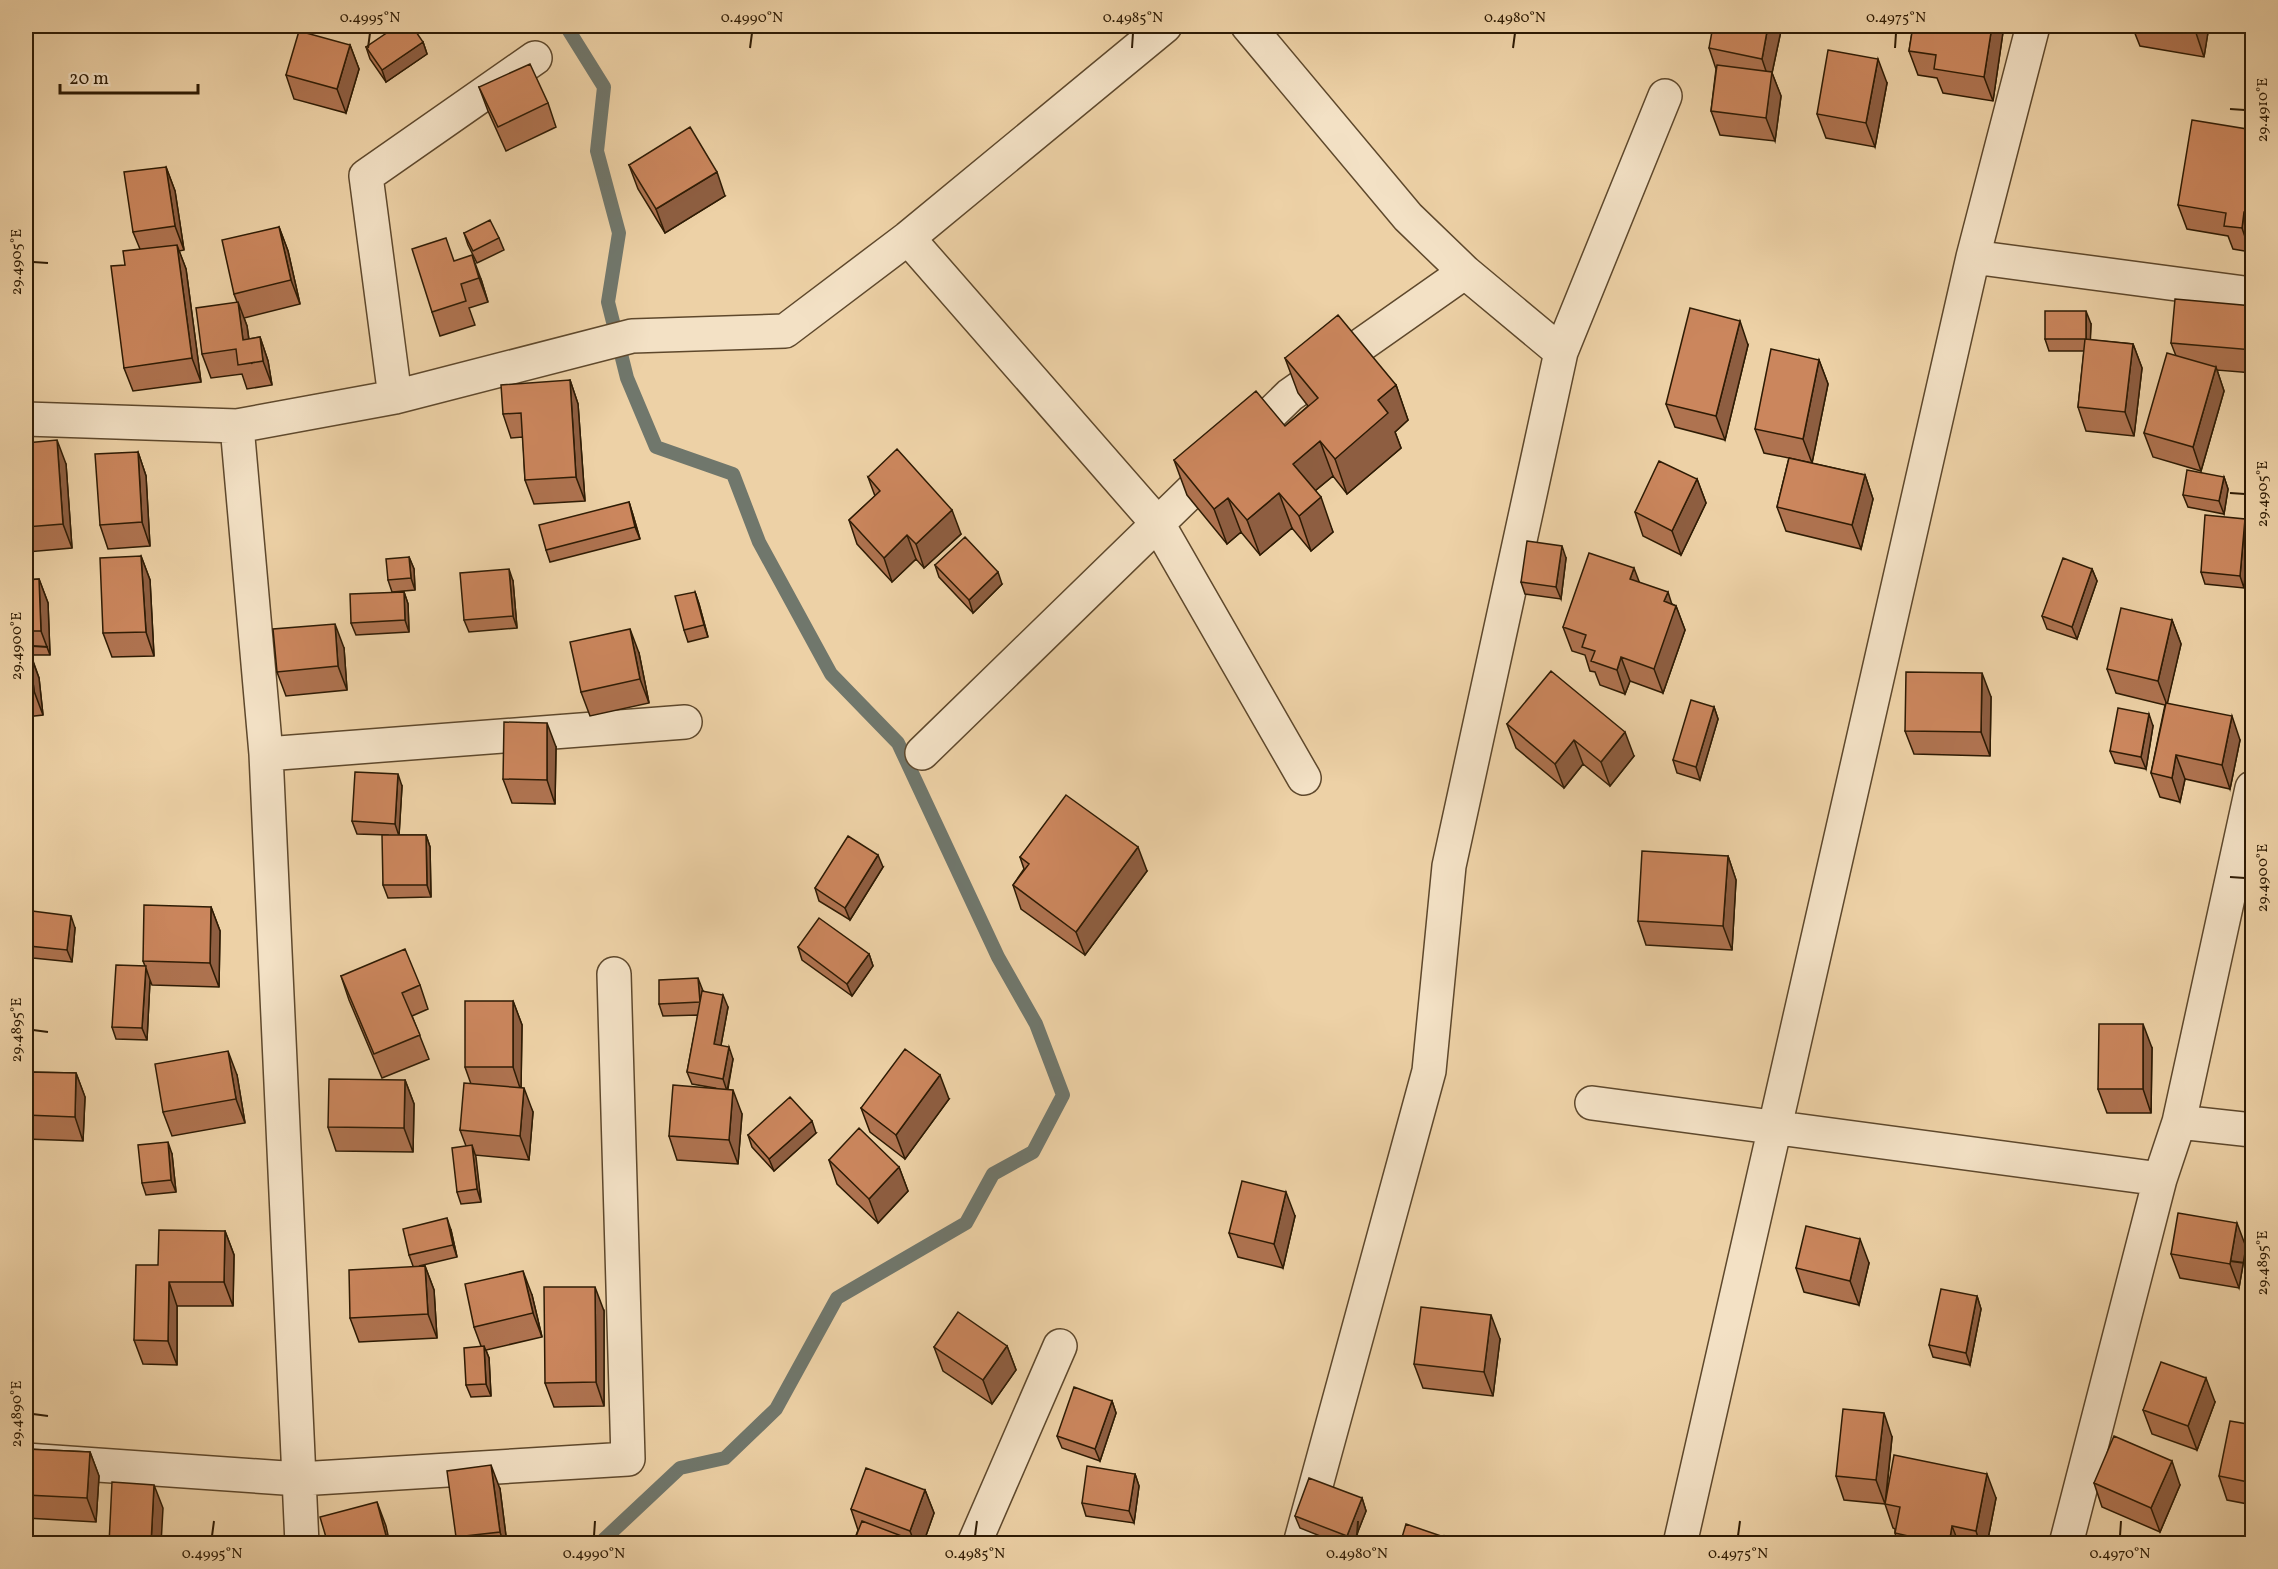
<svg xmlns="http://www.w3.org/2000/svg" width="2278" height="1569" font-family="Vollkorn,serif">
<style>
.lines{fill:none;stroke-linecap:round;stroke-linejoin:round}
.stream{stroke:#70776c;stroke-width:14}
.minor-casing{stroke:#5e482c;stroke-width:36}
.minor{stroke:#f3e1c5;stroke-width:33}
.wall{fill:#af7350;stroke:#2e1b04;stroke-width:1.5}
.shaded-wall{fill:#8e5e41;stroke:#2e1b04;stroke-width:1.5}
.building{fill:#cb865d;stroke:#2e1b04;stroke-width:1.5}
.ticks{fill:none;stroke:#2e1b04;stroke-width:2}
.neatline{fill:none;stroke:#2e1b04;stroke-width:2}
.ticks-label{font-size:15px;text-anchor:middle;fill:#2e1b04}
</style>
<rect width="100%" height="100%" fill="#edd1a6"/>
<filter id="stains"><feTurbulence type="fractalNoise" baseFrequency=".00333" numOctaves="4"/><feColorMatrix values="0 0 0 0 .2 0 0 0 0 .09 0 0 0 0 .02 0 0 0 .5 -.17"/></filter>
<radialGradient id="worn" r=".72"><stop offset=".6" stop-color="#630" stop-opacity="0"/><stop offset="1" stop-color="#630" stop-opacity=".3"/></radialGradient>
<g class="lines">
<!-- stream -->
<path class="stream" d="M566,26L604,87L597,151L619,233L608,302L627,378L656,447L733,474L759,542L831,674L898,743L998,957L1036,1024L1063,1095L1033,1152L993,1174L966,1223L837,1298L776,1409L725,1458L680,1468L599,1544"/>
<defs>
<path id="minor" d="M1248,26L1408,217L1465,272L1561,352
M908,238L1158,524L1304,778
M1973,257L2252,294
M395,397L366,176L535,58
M26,419L237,426L395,397L632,336L785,331L908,238L1165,26
M237,426L266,754L302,1544
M922,753L1290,395L1465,272
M266,754L685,722
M1592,1103L2160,1179
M2179,1122L2252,1130
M26,1460L299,1479L628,1459L614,974
M974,1544L1060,1346
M1300,1544L1429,1071L1449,866L1561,352L1665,96
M1680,1544L1973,257L2033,26
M2066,1544L2160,1179L2179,1122L2252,788"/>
</defs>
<!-- minor casing -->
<use href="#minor" class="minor-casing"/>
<!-- minor -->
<use href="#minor" class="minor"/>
</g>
<!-- wall -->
<path class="wall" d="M1782,26L1772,73L1781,96L1775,141L1720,135L1711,111L1716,69L1709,48Z
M1913,26H2001L2003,32L1993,101L1943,93L1937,78L1918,75L1909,51Z
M2132,26H2209L2204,57L2140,46Z
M423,42L427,54L386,82L370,59L366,47Z
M350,45L359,69L346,113L294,99L286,75Z
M1887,83L1875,147L1826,138L1817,114Z
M479,87L548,103L556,127L506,151L488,111Z
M2253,130V237L2250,252L2233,249L2228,236L2187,229L2178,205Z
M629,165L725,196L665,233L638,189Z
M166,167L175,191L184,250L179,251L186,269L201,382L133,391L124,368L125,265L140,249L133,232Z
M279,227L288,251L300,304L244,318L247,326L249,339L260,337L268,361L272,385L247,389L242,374L211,378L202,354L237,302L234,294Z
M464,233L499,238L504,250L477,263L468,245Z
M455,261L481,279L488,302L469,308L475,325L440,336L432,312Z
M2253,306V373L2217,370L2224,391L2201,471L2153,457L2144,433L2176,356L2171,343Z
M2091,324L2090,340L2133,344L2142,368L2134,436L2086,431L2078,407L2084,351H2049L2045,339Z
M1748,345L1725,440L1675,427L1666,404Z
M1285,358L1396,385L1408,420L1395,432L1401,448L1347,494L1333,476L1315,491L1333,532L1311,551L1292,528L1260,555L1241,532L1227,544L1187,495L1174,460L1285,426L1308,406L1298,393Z
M1819,360L1828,384L1812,463L1789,458L1865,475L1873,499L1861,549L1786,531L1777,507L1789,458L1764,453L1755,429Z
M570,380L578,404L585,501L534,504L525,480L523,437L511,438L503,414Z
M26,443L66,464L72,548L27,552L26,547Z
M138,452L146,476L150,546L108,549L100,525Z
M868,477L961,534L924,568L916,559L892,582L857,544L849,520L875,496Z
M2224,477L2228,489L2224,514L2188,507L2183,495Z
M1697,479L1706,503L1681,555L1643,536L1635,512Z
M629,502L633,515L640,539L550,562L546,550Z
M2249,531L2244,588L2205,584L2201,572Z
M141,556L150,580L154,656L112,657L103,633Z
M409,557L414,569L415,590L392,592L388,580Z
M1566,558L1561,599L1525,594L1521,582Z
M935,565L1002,584L973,613L939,577Z
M2092,569L2097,581L2077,639L2047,629L2042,616Z
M39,579L48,603L50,655H31L39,678L43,715L26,717V580Z
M513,581L517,628L469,632L464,620Z
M1639,582L1672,604L1676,606L1685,630L1663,693L1630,681L1625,694L1600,685L1595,672L1590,671L1585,655L1572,651L1563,627Z
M404,592L408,604L409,632L356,635L351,623Z
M695,592L699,604L708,637L688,642L684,630Z
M2172,620L2181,644L2167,703L2240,740L2230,789L2185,779L2180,802L2160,797L2151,773L2165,705L2116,693L2107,669Z
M344,648L347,690L286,696L277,672Z
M639,653L649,703L590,716L581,692Z
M1991,697L1990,756L1914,754L1905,731Z
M1714,707L1718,719L1700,780L1677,773L1673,760Z
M1507,724L1634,756L1610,786L1583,764L1564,788L1516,748Z
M2153,726L2146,769L2115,763L2110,751Z
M556,747L555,804L512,803L503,779Z
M402,786L399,835H426L430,847L431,897L388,898L383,885L388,835L357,834L352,821Z
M1728,856L1736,880L1732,950L1646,945L1638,921Z
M1020,857L1147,871L1085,955L1021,909L1013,885L1024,869Z
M883,867L850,920L819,901L815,888Z
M211,907L220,931L219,987L152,985L150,980L147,1040L116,1039L112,1027L145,966L143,961Z
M75,928L72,962L33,958L29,946Z
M798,947L869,954L873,966L852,996L802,960Z
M341,976L420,985L428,1009L412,1016L429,1059L382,1078L349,1000Z
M703,991L728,1007L721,1045L733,1059L728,1089L742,1114L738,1164L677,1160L669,1136L715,1088L692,1084L687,1072L698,1015L663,1016L659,1004Z
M513,1001L522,1025L521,1088L533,1112L529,1160L475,1155L481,1202L461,1204L457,1192L466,1146L460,1130L471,1084L465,1067Z
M2152,1048L2151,1113H2107L2098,1089Z
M26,1072L76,1073L85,1097L83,1141L26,1139Z
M237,1075L245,1123L172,1136L163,1112Z
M405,1080L414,1104L413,1152L336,1151L328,1127Z
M949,1099L905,1159L870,1132L861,1108Z
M816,1133L774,1171L752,1147L748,1135Z
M172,1154L176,1192L146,1195L142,1183Z
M829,1160L899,1167L908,1191L878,1223L837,1184Z
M1295,1216L1283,1268L1238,1257L1229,1233Z
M451,1230L457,1257L419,1266H425L434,1290L437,1338L359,1342L350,1318L413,1266L409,1255Z
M225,1231L234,1255L233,1306H177V1365L143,1364L134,1340L158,1265Z
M2246,1247L2239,1288L2180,1278L2171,1254Z
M1869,1263L1859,1305L1804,1292L1796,1268Z
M532,1295L542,1337L486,1350L489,1358L491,1396L471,1397L466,1385L481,1346L474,1327Z
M1977,1296L1981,1309L1970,1365L1933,1357L1929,1345Z
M604,1311V1406L554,1407L545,1383Z
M1500,1339L1493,1396L1423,1388L1414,1364Z
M1007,1346L1016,1370L992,1404L943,1371L934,1347Z
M1112,1401L1116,1413L1100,1461L1062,1448L1057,1436Z
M2215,1402L2197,1450L2152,1434L2143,1410Z
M2253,1425V1505L2227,1500L2219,1476Z
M1892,1437L1886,1499L1996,1498L1987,1544H1898L1895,1533V1529L1893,1528L1885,1504L1844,1500L1836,1476Z
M26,1449L90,1452L99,1476L96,1522L26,1518Z
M1135,1474L1139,1486L1134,1523L1086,1516L1082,1503Z
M2094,1483L2180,1485L2160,1532L2102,1507Z
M500,1489L507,1544H458L456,1537Z
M925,1490L934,1513L923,1544H853L858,1530L851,1509Z
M1362,1498L1366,1511L1353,1544H1340L1300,1528L1295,1516Z"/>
<!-- shaded-wall -->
<path class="shaded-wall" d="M1768,26H1782L1772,73L1781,96L1775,141L1766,118L1770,83L1762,59Z
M1992,26H2001L2003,32L1993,101L1984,77Z
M2197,26H2209L2204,57L2196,33Z
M423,42L427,54L386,82L382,70Z
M350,45L359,69L346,113L337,89Z
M1878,59L1887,83L1875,147L1866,123Z
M166,167L175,191L184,250L175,226Z
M717,172L725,196L665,233L656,209Z
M2244,212L2253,235L2250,252L2242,228Z
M279,227L288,251L300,304L291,280Z
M177,245L186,269L201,382L192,358Z
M472,255L481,279L488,302L479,278Z
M238,302L247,326L252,364L243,340Z
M2086,311L2091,324L2090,351L2086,339Z
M1740,321L1748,345L1725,440L1716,416Z
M260,337L268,361L272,385L263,361Z
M2133,344L2142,368L2134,436L2125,412Z
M1819,360L1828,384L1812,463L1803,439Z
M2216,367L2224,391L2201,471L2193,447Z
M570,380L578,404L585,501L576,477Z
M1396,385L1408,420L1395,432L1401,448L1347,494L1335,459L1378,400Z
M57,440L66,464L72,548L63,524Z
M1320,441L1333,476L1305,499L1293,464Z
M138,452L146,476L150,546L142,522Z
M1865,475L1873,499L1861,549L1852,525Z
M2224,477L2228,489L2224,514L2219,501Z
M1697,479L1706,503L1681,555L1672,531Z
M1279,493L1292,528L1260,555L1247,520Z
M1321,497L1333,532L1311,551L1299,516Z
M1228,498L1241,532L1227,544L1214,509Z
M629,502L633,515L640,539L635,527Z
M952,510L961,534L924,568L916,544Z
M2245,519L2249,531L2244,588L2240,576Z
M907,535L916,559L892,582L884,558Z
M1562,546L1566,558L1561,599L1556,587Z
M141,556L150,580L154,656L146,632Z
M409,557L414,569L415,590L411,578Z
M1634,568L1643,592L1630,579Z
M509,569L513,581L517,628L513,616Z
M2092,569L2097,581L2077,639L2072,627Z
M998,572L1002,584L973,613L969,600Z
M39,579L48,603L50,655L41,631Z
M404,592L408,604L409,632L405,620Z
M695,592L699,604L708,637L704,625Z
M1668,592L1674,611L1676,606L1685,630L1663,693L1654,669L1664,601Z
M2172,620L2181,644L2167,705L2158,681Z
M335,624L344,648L347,690L338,666Z
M630,629L639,653L649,703L640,679Z
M30,654L39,678L43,715L34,691Z
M1621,657L1630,681L1625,694L1617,670Z
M1982,673L1991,697L1990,756L1981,732Z
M1714,707L1718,719L1700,780L1696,767Z
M2149,714L2153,726L2146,769L2141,757Z
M2232,716L2240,740L2230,789L2222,765Z
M547,723L556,747L555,804L547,780Z
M1625,732L1634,756L1610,786L1601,762Z
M1574,740L1583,764L1564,788L1555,764Z
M2176,755L2185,779L2180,802L2172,778Z
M398,774L402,786L399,836L395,824Z
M426,835L430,847L431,897L427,885Z
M1138,847L1147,871L1085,955L1076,932Z
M878,855L883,867L850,920L845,908Z
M1728,856L1736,880L1732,950L1723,926Z
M211,907L220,931L219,987L210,963Z
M71,916L75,928L72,962L67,950Z
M869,954L873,966L852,996L847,984Z
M146,968L150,980L147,1040L142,1028Z
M698,978L703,991L704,1015L700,1002Z
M723,995L728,1007L719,1056L714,1044Z
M513,1001L522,1025L521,1091L513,1067Z
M2143,1024L2152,1048L2151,1113L2143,1089Z
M729,1047L733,1059L727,1091L723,1079Z
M228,1051L237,1075L245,1123L236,1099Z
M76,1073L85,1097L83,1141L75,1117Z
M940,1075L949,1099L905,1159L896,1135Z
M405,1080L414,1104L413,1152L404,1128Z
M524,1088L533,1112L529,1160L520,1136Z
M733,1090L742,1114L738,1164L729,1140Z
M812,1121L816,1133L774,1171L769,1159Z
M168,1142L172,1154L176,1192L171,1180Z
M472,1145L476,1157L481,1202L477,1189Z
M899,1167L908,1191L878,1223L869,1199Z
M1286,1192L1295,1216L1283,1268L1274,1244Z
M447,1218L451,1230L457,1257L453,1245Z
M2237,1223L2246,1247L2239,1288L2230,1264Z
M225,1231L234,1255L233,1306L224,1282Z
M1860,1239L1869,1263L1859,1305L1850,1281Z
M425,1266L434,1290L437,1338L428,1314Z
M523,1271L532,1295L542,1337L533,1313Z
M169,1282L177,1306V1365L168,1341Z
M595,1287L604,1311V1406L596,1382Z
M1977,1296L1981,1309L1970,1365L1966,1353Z
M1491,1315L1500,1339L1493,1396L1484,1372Z
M484,1346L489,1358L491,1396L486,1384Z
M1007,1346L1016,1370L992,1404L983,1380Z
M2206,1378L2215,1402L2197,1450L2188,1426Z
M1112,1401L1116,1413L1100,1461L1095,1449Z
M1884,1413L1892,1437L1885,1504L1876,1480Z
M90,1452L99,1476L96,1522L87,1498Z
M2172,1461L2180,1485L2160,1532L2151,1508Z
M491,1465L500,1489L507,1544H504L500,1532Z
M1135,1474L1139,1486L1134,1523L1129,1511Z
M1987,1474L1996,1498L1987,1544H1980L1976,1531Z
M154,1485L163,1508L161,1544H151Z
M925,1490L934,1513L923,1544H915L910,1531Z
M1362,1498L1366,1511L1353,1544H1350L1347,1536Z
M377,1502L386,1526L390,1544L388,1543Z
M1952,1526L1959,1544H1949Z
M1444,1537L1446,1544H1442Z"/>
<!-- building -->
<path class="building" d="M397,26H412L423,42L382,70L366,47Z
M1713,26H1768L1762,59L1709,48Z
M1913,26H1992L1984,77L1934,69L1936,55L1909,51Z
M2151,26H2197L2196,33Z
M299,31L350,45L337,89L286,75Z
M1828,50L1878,59L1866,123L1817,114Z
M530,64L548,103L498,127L479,87Z
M1717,65L1772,72L1766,118L1711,111Z
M2192,120L2253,130V213L2244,212L2242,228L2224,226L2226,213L2178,205Z
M690,127L717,172L656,209L629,165Z
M166,167L175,226L133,232L124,172Z
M490,220L499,238L473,251L464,233Z
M279,227L291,280L234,294L222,240Z
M446,238L454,261L472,255L479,278L461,284L466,301L432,312L412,249Z
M177,245L192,358L124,368L111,266L125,265L123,251Z
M2175,299L2253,306V350L2171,343Z
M238,302L243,340L260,337L263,361L238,365L236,349L202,354L196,308Z
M1690,308L1740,321L1716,416L1666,404Z
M2045,311H2086V339H2045Z
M1338,315L1396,385L1378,400L1388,413L1335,459L1320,441L1293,464L1321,497L1299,516L1279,493L1247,520L1228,498L1214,509L1174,460L1256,391L1285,426L1318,398L1285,358Z
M2085,339L2133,344L2125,412L2078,407Z
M1771,349L1819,360L1803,439L1755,429Z
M2167,353L2216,367L2193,447L2144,433Z
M570,380L576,477L525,480L521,413L503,414L501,385Z
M57,440L63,524L26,527V443Z
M897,449L952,510L916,544L907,535L884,558L849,520L880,491L868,477Z
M138,452L142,522L100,525L95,454Z
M1789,458L1865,475L1852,525L1777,507Z
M1659,461L1697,479L1672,531L1635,512Z
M2187,470L2224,477L2219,501L2183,495Z
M629,502L635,527L546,550L539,525Z
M2205,515L2245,519L2240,576L2201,572Z
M965,537L998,572L969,600L935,565Z
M1527,541L1562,546L1556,587L1521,582Z
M1589,553L1634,568L1630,579L1668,592L1664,601L1676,606L1654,669L1621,657L1617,670L1591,661L1595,651L1582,647L1586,635L1563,627Z
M141,556L146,632L103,633L100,558Z
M409,557L411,578L388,580L386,559Z
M2063,558L2092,569L2072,627L2042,616Z
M509,569L513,616L464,620L460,573Z
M39,579L41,631H26V580Z
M404,592L405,620L351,623L350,594Z
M695,592L704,625L684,630L675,596Z
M2121,608L2172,620L2158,681L2107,669Z
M335,624L338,666L277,672L273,629Z
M630,629L640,679L581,692L570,642Z
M30,654L34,691L26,692V655Z
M1551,671L1625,732L1601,762L1574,740L1555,764L1507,724Z
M1906,672L1982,673L1981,732L1905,731Z
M1691,700L1714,707L1696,767L1673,760Z
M2166,703L2232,716L2222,765L2176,755L2172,778L2151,773Z
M2118,708L2149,714L2141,757L2110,751Z
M504,722L547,723V780L503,779Z
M355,772L398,774L395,824L352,821Z
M1066,795L1138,847L1076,932L1013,885L1029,864L1020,857Z
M382,835H426L427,885H383Z
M848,836L878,855L845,908L815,888Z
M1642,851L1728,856L1723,926L1638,921Z
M144,905L211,907L210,963L143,961Z
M32,911L71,916L67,950L29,946Z
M819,918L869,954L847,984L798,947Z
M405,949L420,985L402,993L420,1035L374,1054L341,976Z
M116,965L146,966L142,1028L112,1027Z
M698,978L700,1002L659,1004V980Z
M702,991L723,995L714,1044L729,1047L723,1079L687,1072Z
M465,1001H513V1067H465Z
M2099,1024H2143V1089H2098Z
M905,1049L940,1075L896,1135L861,1108Z
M228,1051L236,1099L163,1112L155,1064Z
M26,1072L76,1073L75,1117L26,1115Z
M329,1079L405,1080L404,1128L328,1127Z
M464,1083L524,1088L520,1136L460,1130Z
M673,1085L733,1090L729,1140L669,1136Z
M790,1097L812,1121L769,1159L748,1135Z
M859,1128L899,1167L869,1199L829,1160Z
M168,1142L171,1180L142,1183L138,1145Z
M472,1145L477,1189L457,1192L452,1148Z
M1242,1181L1286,1192L1274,1244L1229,1233Z
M2178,1213L2237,1223L2230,1264L2171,1254Z
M447,1218L453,1245L409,1255L403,1229Z
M1806,1226L1860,1239L1850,1281L1796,1268Z
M159,1230L225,1231L224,1282H169L168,1341L134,1340L136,1265H158Z
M425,1266L428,1314L350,1318L349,1270Z
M523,1271L533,1313L474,1327L465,1284Z
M544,1287H595L596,1382L545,1383Z
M1941,1289L1977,1296L1966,1353L1929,1345Z
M1421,1307L1491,1315L1484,1372L1414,1364Z
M958,1312L1007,1346L983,1380L934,1347Z
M484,1346L486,1384L466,1385L464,1348Z
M2161,1362L2206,1378L2188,1426L2143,1410Z
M1074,1387L1112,1401L1095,1449L1057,1436Z
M1843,1409L1884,1413L1876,1480L1836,1476Z
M2230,1421L2253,1425V1483L2219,1476Z
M2114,1436L2172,1461L2151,1508L2094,1483Z
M26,1449L90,1452L87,1498L26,1495Z
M1894,1455L1987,1474L1976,1531L1952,1526L1949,1544H1943L1895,1533L1900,1507L1885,1504Z
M491,1465L500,1532L456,1537L447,1471Z
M1087,1466L1135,1474L1129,1511L1082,1503Z
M866,1468L925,1490L910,1531L851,1509Z
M1309,1478L1362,1498L1347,1536L1295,1516Z
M112,1482L154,1485L151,1544H109Z
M377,1502L388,1543L328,1544L320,1517Z
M862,1521L920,1543V1544H853Z
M1406,1524L1444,1537L1442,1544H1400Z
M755,1539L768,1544H754Z"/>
<!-- ticks -->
<path class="ticks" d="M368,48L370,33M750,48L752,33M1132,48L1133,33M1513,48L1515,33M1895,48L1896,33M2230,109L2245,110M33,262L48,263M2230,493L2245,494M33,646L48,647M2230,877L2245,878M33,1030L48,1032M2230,1261L2245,1263M33,1414L48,1416M212,1536L214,1521M594,1536L595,1521M975,1536L977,1521M1357,1536L1358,1521M1738,1536L1740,1521M2120,1536L2121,1521"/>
<!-- margin -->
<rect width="2278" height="1569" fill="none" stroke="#edd1a6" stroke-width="66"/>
<!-- scale -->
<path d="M60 84v9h138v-9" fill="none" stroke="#2e1b04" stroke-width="3"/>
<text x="69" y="84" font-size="18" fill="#2e1b04" stroke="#f3e1c5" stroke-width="4.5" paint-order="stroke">20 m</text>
<rect x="33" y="33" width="2212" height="1503" class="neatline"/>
<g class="ticks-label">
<text x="370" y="22">0.4995°N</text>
<text x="752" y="22">0.4990°N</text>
<text x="1133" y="22">0.4985°N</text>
<text x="1515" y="22">0.4980°N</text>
<text x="1896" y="22">0.4975°N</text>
<text transform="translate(2262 110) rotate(-90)" y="5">29.4910°E</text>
<text transform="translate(16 262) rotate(-90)" y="5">29.4905°E</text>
<text transform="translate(2262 494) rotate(-90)" y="5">29.4905°E</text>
<text transform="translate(16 646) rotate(-90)" y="5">29.4900°E</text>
<text transform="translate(2262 878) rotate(-90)" y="5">29.4900°E</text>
<text transform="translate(16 1030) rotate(-90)" y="5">29.4895°E</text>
<text transform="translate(2262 1263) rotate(-90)" y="5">29.4895°E</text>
<text transform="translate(16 1414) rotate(-90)" y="5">29.4890°E</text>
<text x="212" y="1558">0.4995°N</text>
<text x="594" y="1558">0.4990°N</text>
<text x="975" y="1558">0.4985°N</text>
<text x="1357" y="1558">0.4980°N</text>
<text x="1738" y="1558">0.4975°N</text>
<text x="2120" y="1558">0.4970°N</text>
</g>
<rect width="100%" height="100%" filter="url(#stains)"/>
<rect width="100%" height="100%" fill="url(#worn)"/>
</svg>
